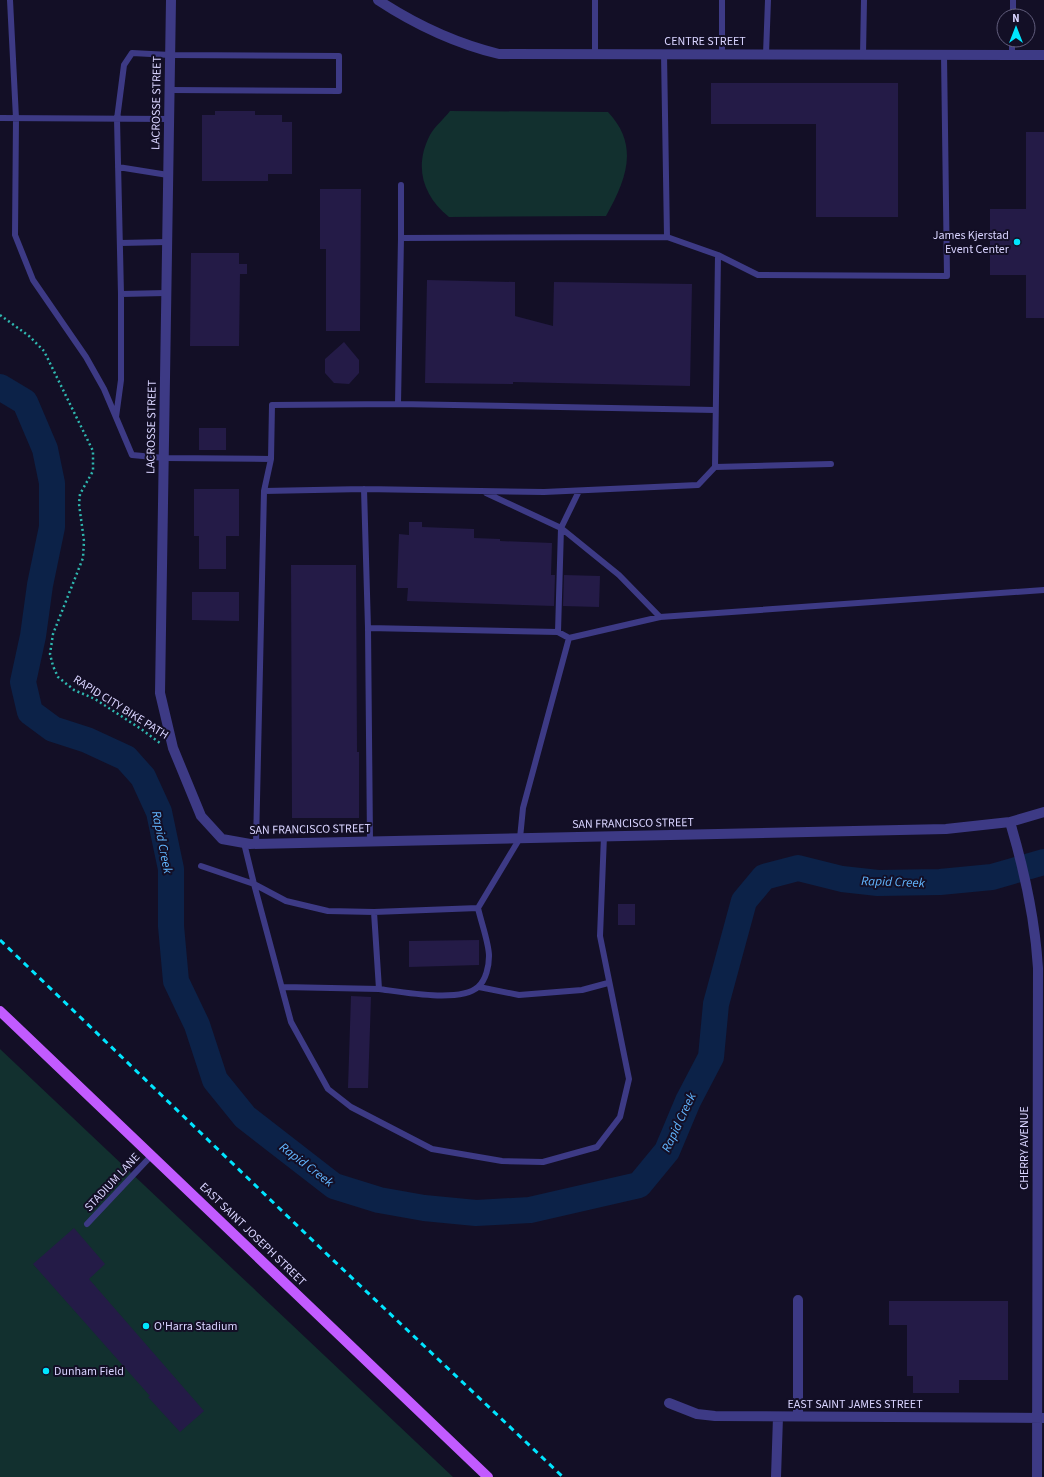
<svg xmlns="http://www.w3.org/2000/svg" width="1044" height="1477" font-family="'Source Sans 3',sans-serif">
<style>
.green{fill:#12302f}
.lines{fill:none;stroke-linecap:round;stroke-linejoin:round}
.river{stroke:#0c2248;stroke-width:26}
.building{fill:#241b47}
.path{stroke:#2fb8b0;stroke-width:2.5;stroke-dasharray:2 3;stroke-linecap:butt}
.service{stroke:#3d3a85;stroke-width:6}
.minor{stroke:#3d3a85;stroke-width:10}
.primary{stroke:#c25bff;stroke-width:10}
.rail{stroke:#00e5ff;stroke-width:3;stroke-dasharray:6 5;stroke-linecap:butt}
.poi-dot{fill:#00e5ff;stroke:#130f26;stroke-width:1.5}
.labels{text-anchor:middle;stroke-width:4;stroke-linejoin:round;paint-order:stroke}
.street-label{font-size:12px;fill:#d9d4ff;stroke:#130f26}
.poi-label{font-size:12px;fill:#d9d4ff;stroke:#130f26;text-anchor:start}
.water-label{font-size:13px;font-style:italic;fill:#62b6ff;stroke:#130f26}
</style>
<rect width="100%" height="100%" fill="#130f26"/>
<!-- green -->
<path class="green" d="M450,111L608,112C640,146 626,180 606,216L449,217C422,195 414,166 430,135C435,126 444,119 450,111Z
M0,1049L453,1477H0Z"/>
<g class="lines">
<!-- river -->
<path class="river" d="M0,387L25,402L45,449L52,483V527L40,585L33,636L23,682L30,712L53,729L87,740L126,758L143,777L159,812L171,869V926L176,981L197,1025L215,1080L245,1117L334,1186L379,1200L424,1208L476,1213L530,1210L639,1185L667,1151L688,1101L711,1057L716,1004L744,901L764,877L798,868L842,879L878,883L940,882L992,877L1044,862"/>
</g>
<!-- building -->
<path class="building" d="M711,83H898V217H816V124H711Z
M215,111H255V115H282V122H292V174H268V181H202V115H215Z
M1026,132H1044V318H1026V275H990V209H1026Z
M320,189H361L360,331H326V249H320Z
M191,253H239V264H247V274H240L239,346H190Z
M427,280L515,282V316L553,326L554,282L692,284L690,386L513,382V384L425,383Z
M344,342L359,360V373L349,384L334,383L325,373V359Z
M199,428H226V450H199Z
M194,489H239V536H226V569H199V536H194Z
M409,522H422V527L474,529V538L500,539V541L552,543L551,575H555L554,606L407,601L408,588H397L399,534L409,535Z
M291,565H356L357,752H359V818H292Z
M564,575L600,576L599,607L563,606Z
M192,592H239V621L192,620Z
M618,904H635V925H618Z
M479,940V965L409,967V941Z
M351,996L371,997L368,1088H348Z
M74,1228L105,1264L89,1279L204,1411L180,1432L148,1397L150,1396L33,1264Z
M889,1301H1008V1380H959V1393H913V1376H907V1325H889Z"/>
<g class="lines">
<!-- path -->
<path class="path" d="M0,315L29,336L44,351L93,451V471L80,494L79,504L84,541L83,558L53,634L50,654L53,666L58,677L74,690L95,699L141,729L160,743"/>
<!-- service -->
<path class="service" d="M10,0L16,118L15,235L33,280L86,357L104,389L132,455L164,458L271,459
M722,0V55
M1013,16V0
M595,54V0
M664,54L667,237L718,255L758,275L947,276L944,55
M766,54L768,0
M1012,54V40
M863,55L864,0
M0,118L169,119
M118,167L168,175
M401,238V185
M120,243L167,242
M121,294L166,293
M398,404L715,410
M116,417L121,380V294L117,119L124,65L132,53L170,55L339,56V91L170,90
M715,467L831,464
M364,489L368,628L558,632L569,638
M264,491L364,489L544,492L698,485L715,467L718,255
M486,493L561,528L619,575L660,617
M368,628L370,841
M558,632L561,528L579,491
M244,843L254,884L286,901L328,911L374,912L379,989C402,992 460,1003 478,987C486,980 489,966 489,956C489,943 481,922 478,908L520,838L523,808L569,638L660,617L1044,590
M256,844L264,491L271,459L272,405L398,404L401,238L667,237
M201,866L254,884L291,1022L328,1089L351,1107L432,1149L502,1161L543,1162L597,1147L620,1117L629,1079L600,936L604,836
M374,912L478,908
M283,987L379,989
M479,987L519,995L582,990L608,983
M87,1224L152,1155"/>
<!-- minor -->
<path class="minor" d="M171,0L160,693L173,748L201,816L222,839L250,844L946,829L1010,822L1044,812
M378,0C416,25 454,43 499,54L1044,55
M1010,822C1024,869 1035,919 1038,968L1037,1477
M669,1403L697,1414L715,1416L1044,1418
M798,1416V1300
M776,1477L778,1417"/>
<!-- primary -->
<path class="primary" d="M0,1011L488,1477"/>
<!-- rail -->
<path class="rail" d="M0,940L332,1259L563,1477"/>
</g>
<!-- markers -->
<g class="poi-dot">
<circle cx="1017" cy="242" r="4"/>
<circle cx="146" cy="1326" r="4"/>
<circle cx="46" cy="1371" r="4"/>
</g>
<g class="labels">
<!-- street labels -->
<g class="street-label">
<text x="705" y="45">CENTRE STREET</text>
<text transform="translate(156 103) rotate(-89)" y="4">LACROSSE STREET</text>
<text transform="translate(151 427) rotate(-89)" y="4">LACROSSE STREET</text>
<text transform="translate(121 707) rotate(32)" y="4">RAPID CITY BIKE PATH</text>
<text transform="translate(633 823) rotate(-1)" y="4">SAN FRANCISCO STREET</text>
<text transform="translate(310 829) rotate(-1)" y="4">SAN FRANCISCO STREET</text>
<text transform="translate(1024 1148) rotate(-90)" y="4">CHERRY AVENUE</text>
<text transform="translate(112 1182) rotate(-47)" y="4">STADIUM LANE</text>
<text transform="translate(253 1234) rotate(44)" y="4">EAST SAINT JOSEPH STREET</text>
<text x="855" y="1408">EAST SAINT JAMES STREET</text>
</g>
<!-- poi labels -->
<g class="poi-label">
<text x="1009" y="239" text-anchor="end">James Kjerstad<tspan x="1009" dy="14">Event Center</tspan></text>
<text x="154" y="1330">O'Harra Stadium</text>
<text x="54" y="1375">Dunham Field</text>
</g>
<!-- water labels -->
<g class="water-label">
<text transform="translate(163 842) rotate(79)" y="5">Rapid Creek</text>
<text transform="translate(893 881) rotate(2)" y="5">Rapid Creek</text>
<text transform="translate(678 1122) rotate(-65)" y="5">Rapid Creek</text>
<text transform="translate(307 1164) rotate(37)" y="5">Rapid Creek</text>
</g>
</g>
<!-- north arrow -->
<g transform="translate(1016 28)"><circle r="19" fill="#130f26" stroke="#625e7d"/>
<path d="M0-3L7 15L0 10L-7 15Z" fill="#00e5ff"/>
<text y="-6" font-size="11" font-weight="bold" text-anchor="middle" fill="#d9d4ff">N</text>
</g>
</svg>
